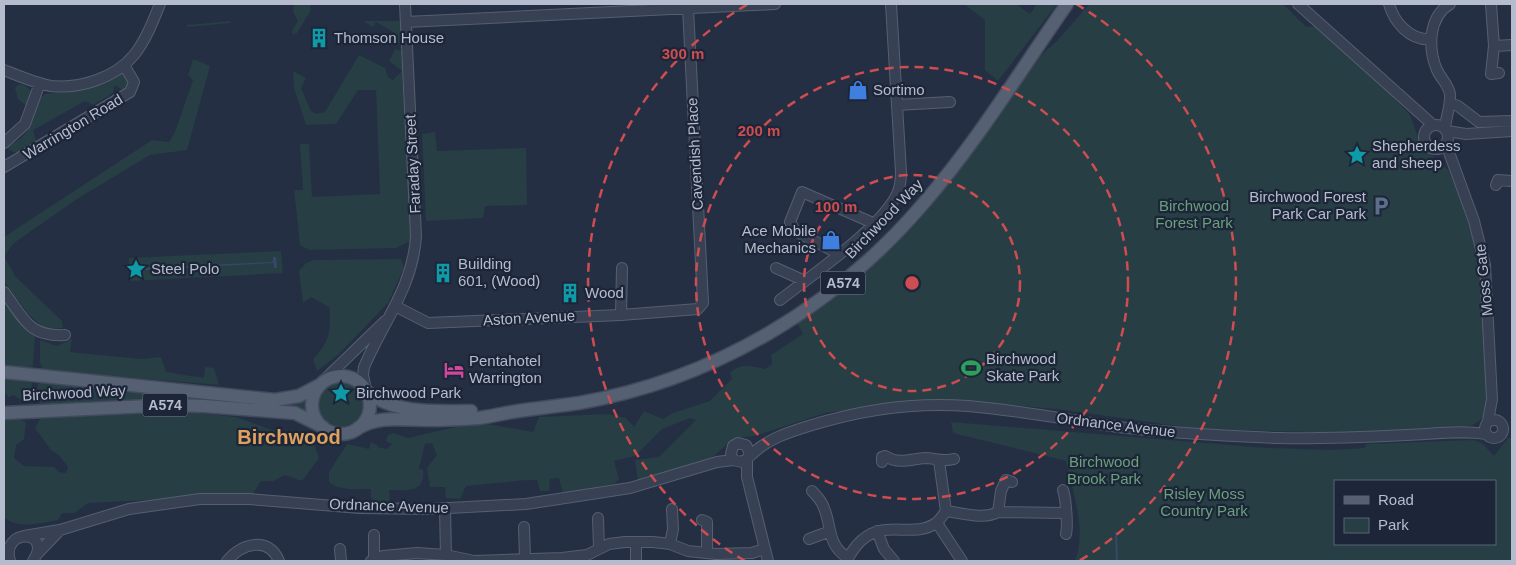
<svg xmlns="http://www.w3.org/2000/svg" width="1516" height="565" font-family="Arial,sans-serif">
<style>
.green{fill:#263e44;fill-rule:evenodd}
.water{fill:#36486c}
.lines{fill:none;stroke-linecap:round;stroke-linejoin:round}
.stream{stroke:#36486c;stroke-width:2}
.minor-casing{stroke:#565f70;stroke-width:12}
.major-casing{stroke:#424a5c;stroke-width:15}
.minor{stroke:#384153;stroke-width:10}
.major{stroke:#566073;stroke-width:12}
.ring{fill:none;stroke:#ce4d51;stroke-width:2.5;stroke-dasharray:9 6}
.labels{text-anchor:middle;stroke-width:4.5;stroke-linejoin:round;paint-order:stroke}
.shield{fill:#1d2638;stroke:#878fa0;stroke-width:1}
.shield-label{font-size:14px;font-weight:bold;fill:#b5bccd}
.poi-label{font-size:15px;fill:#b5bccd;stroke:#1d2638;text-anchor:start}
.street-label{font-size:15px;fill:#b5bccd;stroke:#1d2638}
.park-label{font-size:15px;fill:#6aa07b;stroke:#1d2638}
.district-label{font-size:20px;font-weight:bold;fill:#dfa15e;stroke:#1d2638}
.centre{fill:#ce4d51;stroke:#1d2638;stroke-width:2.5}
.ring-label{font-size:15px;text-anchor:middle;font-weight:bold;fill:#ce4d51;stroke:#1d2638;stroke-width:4.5;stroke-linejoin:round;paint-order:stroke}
</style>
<rect width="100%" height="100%" fill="#242f44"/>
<!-- green -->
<path class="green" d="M294,4H310L311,10L297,33L293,35L292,30L298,21L293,12Z
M964,4H1016L1030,14L1037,4H1057L998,81L985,70V20Z
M1089,4H1283L1306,27L1316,26L1384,88L1410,115L1419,140L1431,155L1448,170L1460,196L1477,254L1483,290L1488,405L1482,419L1471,426L1349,433L1198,429L1065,410L978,402L912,401L825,413L755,436L734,438L714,456L686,467L638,480L635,460L659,457L696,420L690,418L662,429L635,456L614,461L619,479L614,484L563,493L559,478L550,479L549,491H540L537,480H527L466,486L460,499L446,498L445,487H430L427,468L437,455L432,443L425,444L419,468L423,470C426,493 406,491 389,490L390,499L387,504L375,503L371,497V489C359,489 338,491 329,482V472L347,444L369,449L371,442L377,445V447L387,449L392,444L386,441L388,435L393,433L408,438L476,422L533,432L539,417L608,414L626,418L634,427L644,411L663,419L673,413L710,401L732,379L730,373C741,362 753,367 765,369L772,364L771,355L803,334L796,321L890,245L1023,72L1058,40Z
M230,21V23L187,27V25Z
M363,21H401V45L392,38L395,33L376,22L373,27Z
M395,49L403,51L402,71L412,240L396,248L309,250L300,245L294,190H303L300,144H309L312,197L380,194L376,90H358L336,124L306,125L294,88L293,71L306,78L301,88L311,111L317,114L325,112L359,55L385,68L388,77L393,80L402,71L389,61Z
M193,59L210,66L187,150L150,155L77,199L14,243L4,256L15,276L62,321L63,328L45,329L28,314L4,281V237L152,140L169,142L175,132L193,80L188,75Z
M124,72L130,84L127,93L117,86H114L113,93L93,105L85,101L33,130L36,140L19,154L9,150L7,146C13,143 20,140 25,134C35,123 33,103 45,94L81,90L107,81Z
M19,84C27,85 30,89 33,96L28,104H24L18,99L15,88Z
M435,132L437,151L526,148L527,205L485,206L483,218L426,221L422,134Z
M281,251L283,273L129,281V258Z
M401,259L404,268L388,303L338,355L317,371L313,359C329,342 332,331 329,307L311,297L303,303L299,271L306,263L314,260Z
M4,299L35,335L33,366L26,368L4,366Z
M72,339L70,352L141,359L161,357L166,372L204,378L205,367L214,368L219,385L99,375L82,376L43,369L40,363V340L57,346Z
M4,377L32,383L30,402L25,403L14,395L8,397L4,390Z
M42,381L172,393V401L47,406L36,401L38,384Z
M317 404a23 23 0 1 1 46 0a23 23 0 1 1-46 0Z
M220,398H306V411L219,403Z
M173,410L236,417L275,431H296L313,442L319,458L302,481L285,475L273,481H261L252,495L88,503L74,513H62L58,520C41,523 18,530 4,517V420L18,419L26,422L24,439L16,445L14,458L24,466L54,467L59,472L66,473L68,467L60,456L51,450L35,428L40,419L48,416Z
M951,422L1266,448L1332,450L1365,448L1366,444L1473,440L1482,443L1494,456L1508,438H1512V561H1075C1087,532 1073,492 1066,461L953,433ZM1335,481H1495V544H1335Z"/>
<!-- water -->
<path class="water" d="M273,257H276L277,268H274V263L142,270V268L273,262Z"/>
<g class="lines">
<!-- stream -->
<path class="stream" d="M1116,533L1117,561"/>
<defs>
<path id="minor" d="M1298,4L1433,125
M1389,4C1394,22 1410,41 1431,39
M1491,4L1494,46L1491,74L1499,73
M406,22L775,4
M1494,46L1512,45
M4,70C19,76 35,83 51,86C80,89 115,78 134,55C146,40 153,21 160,4
M1450,103L1458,106L1479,122L1512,121
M897,105L950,102
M1424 137a12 12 0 1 1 24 0a12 12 0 1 1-24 0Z
M1445,128C1446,117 1451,105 1450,94C1448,84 1441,79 1437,70C1428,49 1428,17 1450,4
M1447,131L1466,134L1512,131
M4,143L25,124L40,83
M1446,144L1474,221L1485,265L1492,399L1488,421
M4,167L130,92L134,82L124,65
M1496,185L1498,180L1512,181
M839,254L795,231L790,222L802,192L873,223
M776,268L805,281
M4,292C24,318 28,337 65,335
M780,300C812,275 875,232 895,198C900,190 901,181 901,172L891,4
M395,306L428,323L621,315L622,268
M621,315L698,309L703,303L688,8
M322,382L385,321
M366,390L363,375L364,367C383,322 413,287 416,236L405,4
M1485 429a9 9 0 1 1 18 0a9 9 0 1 1-18 0Z
M749,457C766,439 789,432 812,425C861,410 916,402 968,406C1018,410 1068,420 1118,427C1171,433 1225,436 1279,438C1322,439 1365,437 1407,435C1434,434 1460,430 1486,434
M747,459V477L768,561
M939,461L946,511
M882,462V457L885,456C899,465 910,459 925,458C935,458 943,462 954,459
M1063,490C1066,499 1068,526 1066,534
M812,491C817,496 822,502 824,508C832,527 827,545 848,558
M445,509L446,555
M998,512L1001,491L1006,480L1012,482
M598,518L599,548
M702,520L707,522V551
M937,523L962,561
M524,527L525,558
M877,531L884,549L894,561
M374,535V559
M24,536L60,530L129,509L200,499H249L360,508L430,509L526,504L630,488L717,462L733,460L742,462L747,459L750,454L746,445L738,443L733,446L731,454L733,460
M809,539L828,532
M636,543V561
M670,544L673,529L672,509
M340,549L341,561
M37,554L60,530
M10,561C0,528 54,529 33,561
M227,561C242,543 269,536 279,561
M371,561L383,556L417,553L446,555L474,561L562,558L587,555L609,544L625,542H653L670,544L688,551L716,554L752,553L764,549
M847,561C849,555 853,550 857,545C882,516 912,540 936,523C940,520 943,515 946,511C962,513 984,520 998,512L1065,513"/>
<path id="major" d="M4,372L275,400L299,396L318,386
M312 405a29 29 0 1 1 58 0a29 29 0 1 1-58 0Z
M367,392C397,415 436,411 471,411
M4,413L170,405L204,406L295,413L323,427
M358,428C382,414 404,421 431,420C447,420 463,419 479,418C492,416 505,413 518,411C538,408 559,406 579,403C713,380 835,307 923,204C977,142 1020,71 1067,4"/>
</defs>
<!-- minor casing -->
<use href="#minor" class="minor-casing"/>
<!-- major casing -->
<use href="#major" class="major-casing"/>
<!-- minor -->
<use href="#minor" class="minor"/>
<!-- major -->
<use href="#major" class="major"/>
</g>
<!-- distance rings -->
<g class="ring">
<circle cx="912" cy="283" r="108"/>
<circle cx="912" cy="283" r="216"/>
<path d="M745 561A324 324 0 0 1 748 4M1076 4A324 324 0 0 1 1079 561"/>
</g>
<!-- icons -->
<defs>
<symbol id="building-bare" viewBox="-9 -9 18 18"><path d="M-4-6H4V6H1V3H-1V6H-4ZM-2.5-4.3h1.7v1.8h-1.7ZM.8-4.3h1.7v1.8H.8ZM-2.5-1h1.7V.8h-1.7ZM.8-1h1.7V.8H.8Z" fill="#0f9aa8" stroke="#1d2638" stroke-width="2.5" paint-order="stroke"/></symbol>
<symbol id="shop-bare" viewBox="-9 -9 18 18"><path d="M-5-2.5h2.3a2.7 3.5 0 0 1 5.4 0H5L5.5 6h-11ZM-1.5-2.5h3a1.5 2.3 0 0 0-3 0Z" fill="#3f7fe0" stroke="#1d2638" stroke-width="2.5" paint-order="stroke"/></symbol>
<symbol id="sight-bare" viewBox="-9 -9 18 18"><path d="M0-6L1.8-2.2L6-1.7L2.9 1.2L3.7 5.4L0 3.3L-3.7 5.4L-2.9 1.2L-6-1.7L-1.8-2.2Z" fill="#0f9aa8" stroke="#1d2638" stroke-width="2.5" paint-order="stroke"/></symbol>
<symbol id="parking-bare" viewBox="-9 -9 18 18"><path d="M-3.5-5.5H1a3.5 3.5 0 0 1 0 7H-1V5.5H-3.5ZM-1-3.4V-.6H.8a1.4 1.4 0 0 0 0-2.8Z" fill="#5c6f8a" stroke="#1d2638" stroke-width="2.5" paint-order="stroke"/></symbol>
<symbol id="stadium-bare" viewBox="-9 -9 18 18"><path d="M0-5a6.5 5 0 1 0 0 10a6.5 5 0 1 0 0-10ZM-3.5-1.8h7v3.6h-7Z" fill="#2e9e5b" stroke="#1d2638" stroke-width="2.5" paint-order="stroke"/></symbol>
<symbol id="hotel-bare" viewBox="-9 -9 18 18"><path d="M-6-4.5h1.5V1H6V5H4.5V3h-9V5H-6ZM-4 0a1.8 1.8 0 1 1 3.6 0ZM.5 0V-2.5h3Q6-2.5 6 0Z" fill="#d1479c" stroke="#1d2638" stroke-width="2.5" paint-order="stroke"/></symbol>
</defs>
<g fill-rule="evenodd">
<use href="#building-bare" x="305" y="24" width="28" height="28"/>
<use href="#shop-bare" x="844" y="76" width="28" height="28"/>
<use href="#sight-bare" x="1343" y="141" width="28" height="28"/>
<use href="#parking-bare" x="1367" y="192" width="28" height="28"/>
<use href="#shop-bare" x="817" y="226" width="28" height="28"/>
<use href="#sight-bare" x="122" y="255" width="28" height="28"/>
<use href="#building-bare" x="429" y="259" width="28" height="28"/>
<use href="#building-bare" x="556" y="279" width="28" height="28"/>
<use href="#stadium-bare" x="957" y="354" width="28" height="28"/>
<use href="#hotel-bare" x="440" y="356" width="28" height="28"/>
<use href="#sight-bare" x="327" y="379" width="28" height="28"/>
</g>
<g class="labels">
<!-- shield labels -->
<g class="shield">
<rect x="820.5" y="271.5" width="45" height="23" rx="4"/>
<rect x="142.5" y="393.5" width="45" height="23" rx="4"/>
</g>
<g class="shield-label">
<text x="843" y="288">A574</text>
<text x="165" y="410">A574</text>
</g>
<!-- poi labels -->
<g class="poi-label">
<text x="334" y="43">Thomson House</text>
<text x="873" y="95">Sortimo</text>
<text x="1372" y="151">Shepherdess<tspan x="1372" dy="17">and sheep</tspan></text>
<text x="1366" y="202" text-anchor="end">Birchwood Forest<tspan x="1366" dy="17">Park Car Park</tspan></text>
<text x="816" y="236" text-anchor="end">Ace Mobile<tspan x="816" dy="17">Mechanics</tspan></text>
<text x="458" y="269">Building<tspan x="458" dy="17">601, (Wood)</tspan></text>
<text x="151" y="274">Steel Polo</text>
<text x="585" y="298">Wood</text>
<text x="986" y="364">Birchwood<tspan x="986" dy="17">Skate Park</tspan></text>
<text x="469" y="366">Pentahotel<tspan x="469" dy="17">Warrington</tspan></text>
<text x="356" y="398">Birchwood Park</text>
</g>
<!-- street labels -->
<g class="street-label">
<text transform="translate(73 127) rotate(-31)" y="5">Warrington Road</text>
<text transform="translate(695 154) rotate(-93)" y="5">Cavendish Place</text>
<text transform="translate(413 164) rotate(-93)" y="5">Faraday Street</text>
<text transform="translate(884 219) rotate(-46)" y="5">Birchwood Way</text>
<text transform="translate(1484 280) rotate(-96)" y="5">Moss Gate</text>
<text transform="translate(529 318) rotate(-3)" y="5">Aston Avenue</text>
<text transform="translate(74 393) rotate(-3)" y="5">Birchwood Way</text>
<text transform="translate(1116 425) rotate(7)" y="5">Ordnance Avenue</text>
<text transform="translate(389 506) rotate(2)" y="5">Ordnance Avenue</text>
</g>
<!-- park labels -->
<g class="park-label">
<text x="1194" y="211">Birchwood<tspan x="1194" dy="17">Forest Park</tspan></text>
<text x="1104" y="467">Birchwood<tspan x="1104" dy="17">Brook Park</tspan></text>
<text x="1204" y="499">Risley Moss<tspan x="1204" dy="17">Country Park</tspan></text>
</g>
<!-- district labels -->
<g class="district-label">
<text x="289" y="444">Birchwood</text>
</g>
</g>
<circle cx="912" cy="283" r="8" class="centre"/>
<g class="ring-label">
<text x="683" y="59">300 m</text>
<text x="759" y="136">200 m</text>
<text x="836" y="212">100 m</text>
</g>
<!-- border -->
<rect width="1516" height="565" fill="none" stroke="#b5bccd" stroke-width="10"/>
<!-- legend -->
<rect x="1334" y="480" width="162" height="65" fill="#1d2638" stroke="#5a6274"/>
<rect x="1344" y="496" width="25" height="8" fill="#566073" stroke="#5a6274"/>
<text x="1378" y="505" font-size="15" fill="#b5bccd">Road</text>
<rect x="1344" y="518" width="25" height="15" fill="#263e44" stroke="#5a6274"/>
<text x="1378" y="530" font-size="15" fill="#b5bccd">Park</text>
</svg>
